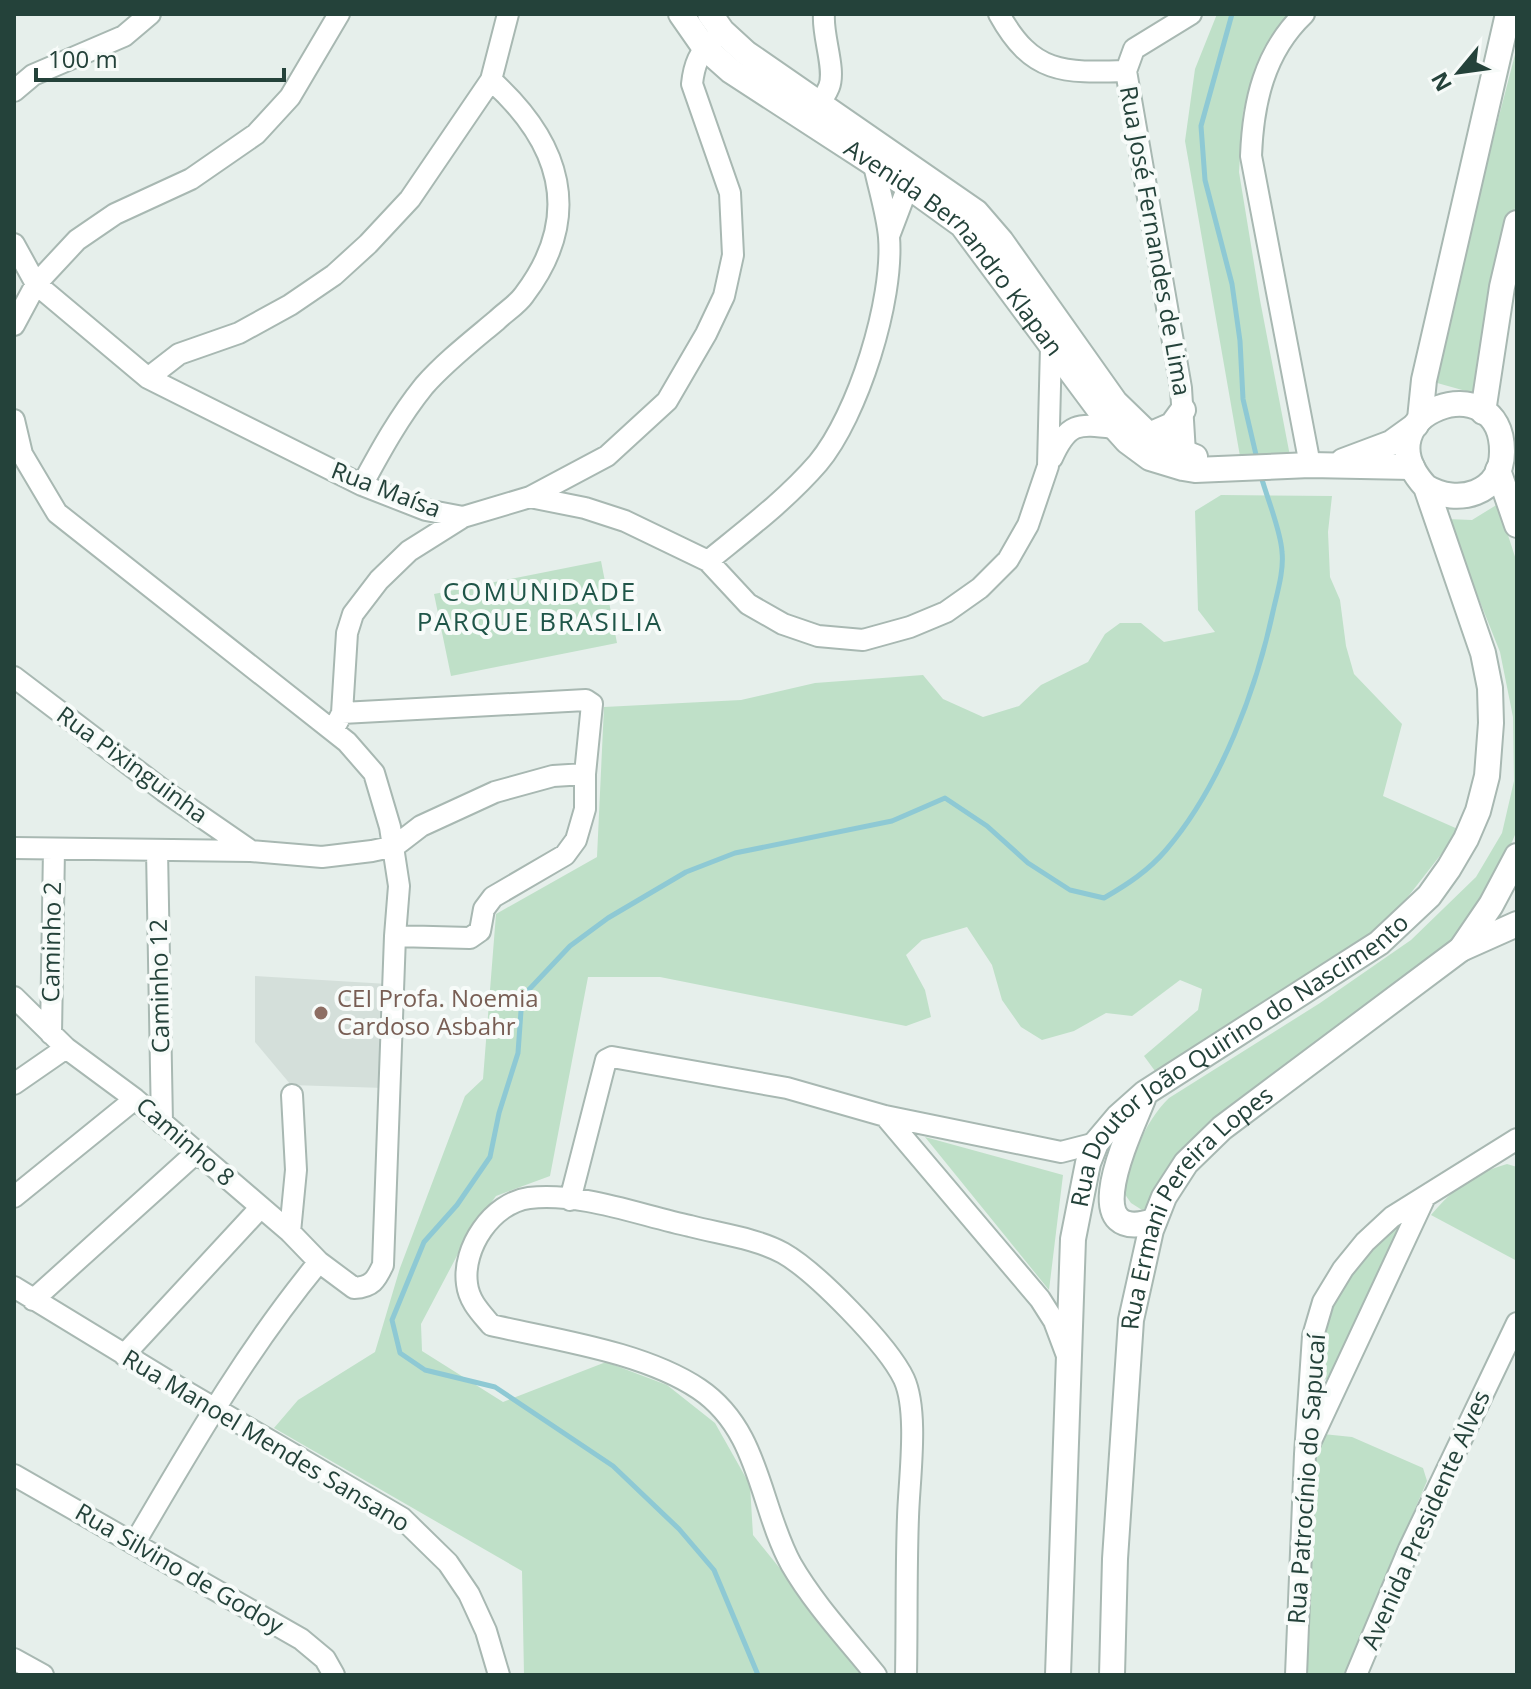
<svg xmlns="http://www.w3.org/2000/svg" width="1531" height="1689" font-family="'Open Sans',sans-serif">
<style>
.built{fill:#d4dfda}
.green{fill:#bfe0c8}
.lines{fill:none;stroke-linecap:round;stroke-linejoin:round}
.stream{stroke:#8ec9d4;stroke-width:5}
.minor-casing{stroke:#a8b8b2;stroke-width:24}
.tertiary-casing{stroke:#a8b8b2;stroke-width:28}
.minor{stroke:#fff;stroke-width:20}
.tertiary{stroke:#fff;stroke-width:24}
.education-dot{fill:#8d6e63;stroke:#f7fbf9;stroke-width:3}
.labels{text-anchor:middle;stroke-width:8;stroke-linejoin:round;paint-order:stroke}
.street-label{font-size:24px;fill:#24423a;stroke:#f7fbf9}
.education-label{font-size:24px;fill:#785e54;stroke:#f7fbf9;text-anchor:start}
.neighbourhood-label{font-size:26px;letter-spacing:2px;fill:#1f5548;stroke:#f7fbf9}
</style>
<rect width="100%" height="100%" fill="#e6efeb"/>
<!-- built -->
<path class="built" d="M255,976L388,984L384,1088L291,1085L255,1042Z"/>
<!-- green -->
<path class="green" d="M1217,14H1293L1258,61L1243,112L1239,172L1260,300L1290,456L1241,462L1185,141L1195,69Z
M1517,47V199L1473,393L1430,381Z
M1221,495L1332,496L1328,532L1330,577L1340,600L1346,646L1354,674L1402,724L1383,796L1460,830L1389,921L1312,974L1155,1071L1144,1056L1198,1010L1202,989L1180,980L1132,1016L1106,1013L1074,1031L1042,1040L1021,1027L1002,1000L992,965L967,927L922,940L906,955L925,990L931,1017L906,1026L660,977H588L550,1176L496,1196L469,1233L421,1324L422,1351L503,1402L606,1362L667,1385L715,1423L750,1485L753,1535L866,1675H524L522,1571L274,1428L298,1400L375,1352L400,1268L465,1096L483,1079L496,914L597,857L604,707L741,700L815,683L923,675L943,699L983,717L1019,706L1041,685L1088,662L1105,634L1120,623H1141L1164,642L1215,632L1198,610L1195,511Z
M1498,504L1517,563V830L1480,919L1206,1130L1151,1205L1142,1210L1131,1203L1124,1193C1133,1157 1142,1125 1169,1098L1320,1003L1411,940L1476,877L1502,833L1514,781L1513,717L1500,652L1447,519L1472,520Z
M601,561L617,643L451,676L434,594Z
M925,1137L1063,1175L1049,1290Z
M1507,1164L1517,1167V1261L1431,1215C1455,1187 1472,1174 1507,1164Z
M1403,1217L1410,1226L1336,1380L1320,1379L1326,1308L1387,1228Z
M1323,1434L1352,1437L1423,1468L1427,1481L1344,1675H1306L1311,1447Z"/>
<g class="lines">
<!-- stream -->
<path class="stream" d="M1232,14L1201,126L1205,180L1232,284L1240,341L1243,399L1257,459
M758,1675L714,1570L679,1529L613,1466L495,1387L425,1370L400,1353L392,1320L424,1242L457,1205L490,1157L499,1113L518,1053L522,997L570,946L608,918L686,872L735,853L892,821L945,798L987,826L1028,863L1070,890L1104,898C1128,884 1148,871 1166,850C1221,786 1257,688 1274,607C1278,590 1284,569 1282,552C1281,531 1267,498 1261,476"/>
<defs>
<path id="minor" d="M999,14C1032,74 1063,73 1126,71
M1304,14C1264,52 1253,103 1251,156L1310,465
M14,91L33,75L124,36L150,14
M811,116C817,107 825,97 829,87C836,69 822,36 824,14
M889,236L908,186L915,173
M14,244L36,284L148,378L362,485L426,510L463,517L530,497L585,508L625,521L708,561L748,604L783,624L818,636L863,640L910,627L946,612L980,588L1008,560L1028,525L1048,466L1051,346L1055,343
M14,325L36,284L77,240L115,214L191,179L256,134L290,97L339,14
M148,378L179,354L239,333L290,305L334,275L368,244L410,199L491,80L508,14
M14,420L22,454L57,513L347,742L374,773L390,827L399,886L395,936L383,1265C376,1280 372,1287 354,1288L319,1262L290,1232L135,1099L66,1048L14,997
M1052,458C1068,423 1077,423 1114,428
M1183,464L1185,453L1181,388L1126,71L1134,49L1191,14
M362,485C381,450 399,417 424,386C445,362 472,341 497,320C505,312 517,305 524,295C584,216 561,143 491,80
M530,497L607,456L667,401L706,334L724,296L733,255L730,193L692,84C694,65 699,52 714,39
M708,561C746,530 786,500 818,463C858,415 894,300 889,237C887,214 879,189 874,165L879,157
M14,677L164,791L251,851
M342,713L586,700L592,704L585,774V809L576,840L565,855L493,897L484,909L480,931L470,938L395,936
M337,723L342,713L347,633L353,614L379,580L409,551L463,517
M14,848L251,851L322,857L372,851L395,846L421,826L495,792L553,776L585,774
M157,850L162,1123
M51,1034L54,849
M14,1084L66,1048
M885,1116L1040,1299L1054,1321L1066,1353
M14,1197L135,1099
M570,1200L606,1060L612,1057L787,1088L885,1116L1061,1152L1096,1143
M290,1232L296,1170L292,1095
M14,1287L178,1387L402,1518L448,1563L469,1594L486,1631L499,1675
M33,1300L197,1152
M124,1355L261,1207
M1310,1443L1425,1197
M14,1475L301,1639L325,1659L334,1675
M134,1544C191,1447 247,1349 319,1262
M14,1659L43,1675
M876,1675C847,1639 814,1604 791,1564C759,1505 760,1430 699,1389C644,1352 556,1340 491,1325C480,1312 469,1301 467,1284C462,1248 492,1203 529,1198C581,1192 639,1215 690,1226C720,1234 755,1238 783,1253C815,1271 888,1345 904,1379C919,1412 909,1480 908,1517C906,1570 907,1622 906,1675
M1296,1675L1305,1454L1313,1336L1323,1302L1343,1269L1365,1242L1392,1217L1517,1139
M1356,1675L1409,1549L1517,1323"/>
<g id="tertiary">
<path id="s1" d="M681,14L704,47L731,71L908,186L962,225L1101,412L1127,441L1150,458L1183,468L1195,470L1310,465L1412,467"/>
<path d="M710,14L722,31L746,53L976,212L1001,241L1115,402L1149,435L1160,443L1195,457"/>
<path d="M1483,412L1502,287L1517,223"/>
<path d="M1420,419L1424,380L1508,14"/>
<path d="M1149,435L1172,425L1183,410"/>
<path d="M1343,461L1391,443L1416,425"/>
<path d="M1498,470L1517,525"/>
<path d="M1461,949L1517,924"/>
<path d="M1143,1099C1131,1130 1073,1246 1154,1221"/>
<path id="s2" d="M1058,1675L1073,1239L1088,1163L1096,1143L1118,1117L1145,1093L1379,943L1429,896L1449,868L1466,839L1478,811L1487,776L1491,723L1490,688L1483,653L1426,487C1357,413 1503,362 1502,452C1502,494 1457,506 1426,487"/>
<path id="s3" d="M1112,1675L1115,1559L1131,1320L1151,1230L1164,1197L1186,1163L1222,1128L1461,949L1491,905L1517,856"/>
</g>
</defs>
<!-- minor casing -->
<use href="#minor" class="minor-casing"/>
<!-- tertiary casing -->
<use href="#tertiary" class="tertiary-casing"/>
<!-- minor -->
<use href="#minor" class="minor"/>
<!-- tertiary -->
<use href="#tertiary" class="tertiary"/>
</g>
<!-- markers -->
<circle class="education-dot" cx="321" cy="1013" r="8"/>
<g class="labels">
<!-- street labels -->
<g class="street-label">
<text transform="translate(1155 241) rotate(80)" y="8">Rua José Fernandes de Lima</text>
<text dy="8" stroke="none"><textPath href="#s1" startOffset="364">Avenida Bernandro Klapan</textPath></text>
<text transform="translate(386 490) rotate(21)" y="8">Rua Maísa</text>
<text transform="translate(132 765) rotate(36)" y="8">Rua Pixinguinha</text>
<text transform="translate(52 942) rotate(-89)" y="8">Caminho 2</text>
<text transform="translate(160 986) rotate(-91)" y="8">Caminho 12</text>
<text dy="8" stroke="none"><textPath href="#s2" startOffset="694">Rua Doutor João Quirino do Nascimento</textPath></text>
<text transform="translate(185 1142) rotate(41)" y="8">Caminho 8</text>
<text dy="8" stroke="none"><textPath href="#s3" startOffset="490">Rua Ermani Pereira Lopes</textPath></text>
<text transform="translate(266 1441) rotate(31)" y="8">Rua Manoel Mendes Sansano</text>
<text transform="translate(1307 1479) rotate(-86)" y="8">Rua Patrocínio do Sapucaí</text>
<text transform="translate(1426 1520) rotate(-66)" y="8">Avenida Presidente Alves</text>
<text transform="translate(179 1569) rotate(30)" y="8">Rua Silvino de Godoy</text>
</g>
<!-- education labels -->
<g class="education-label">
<text x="337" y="1007">CEI Profa. Noemia<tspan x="337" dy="28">Cardoso Asbahr</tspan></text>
</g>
<!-- neighbourhood labels -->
<g class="neighbourhood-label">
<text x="540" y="601">COMUNIDADE<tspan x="540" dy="30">PARQUE BRASILIA</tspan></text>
</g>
</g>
<!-- border -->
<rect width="1531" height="1689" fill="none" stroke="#24423a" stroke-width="32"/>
<!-- north arrow -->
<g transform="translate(1459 72) rotate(241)" stroke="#f7fbf9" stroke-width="6" paint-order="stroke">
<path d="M0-6L14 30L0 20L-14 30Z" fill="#24423a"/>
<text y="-12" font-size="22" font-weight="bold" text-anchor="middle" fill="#24423a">N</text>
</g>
<!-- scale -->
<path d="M36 68v12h248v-12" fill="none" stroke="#24423a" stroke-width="4"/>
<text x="48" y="68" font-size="24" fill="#24423a" stroke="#f7fbf9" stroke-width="6" paint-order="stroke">100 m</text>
</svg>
